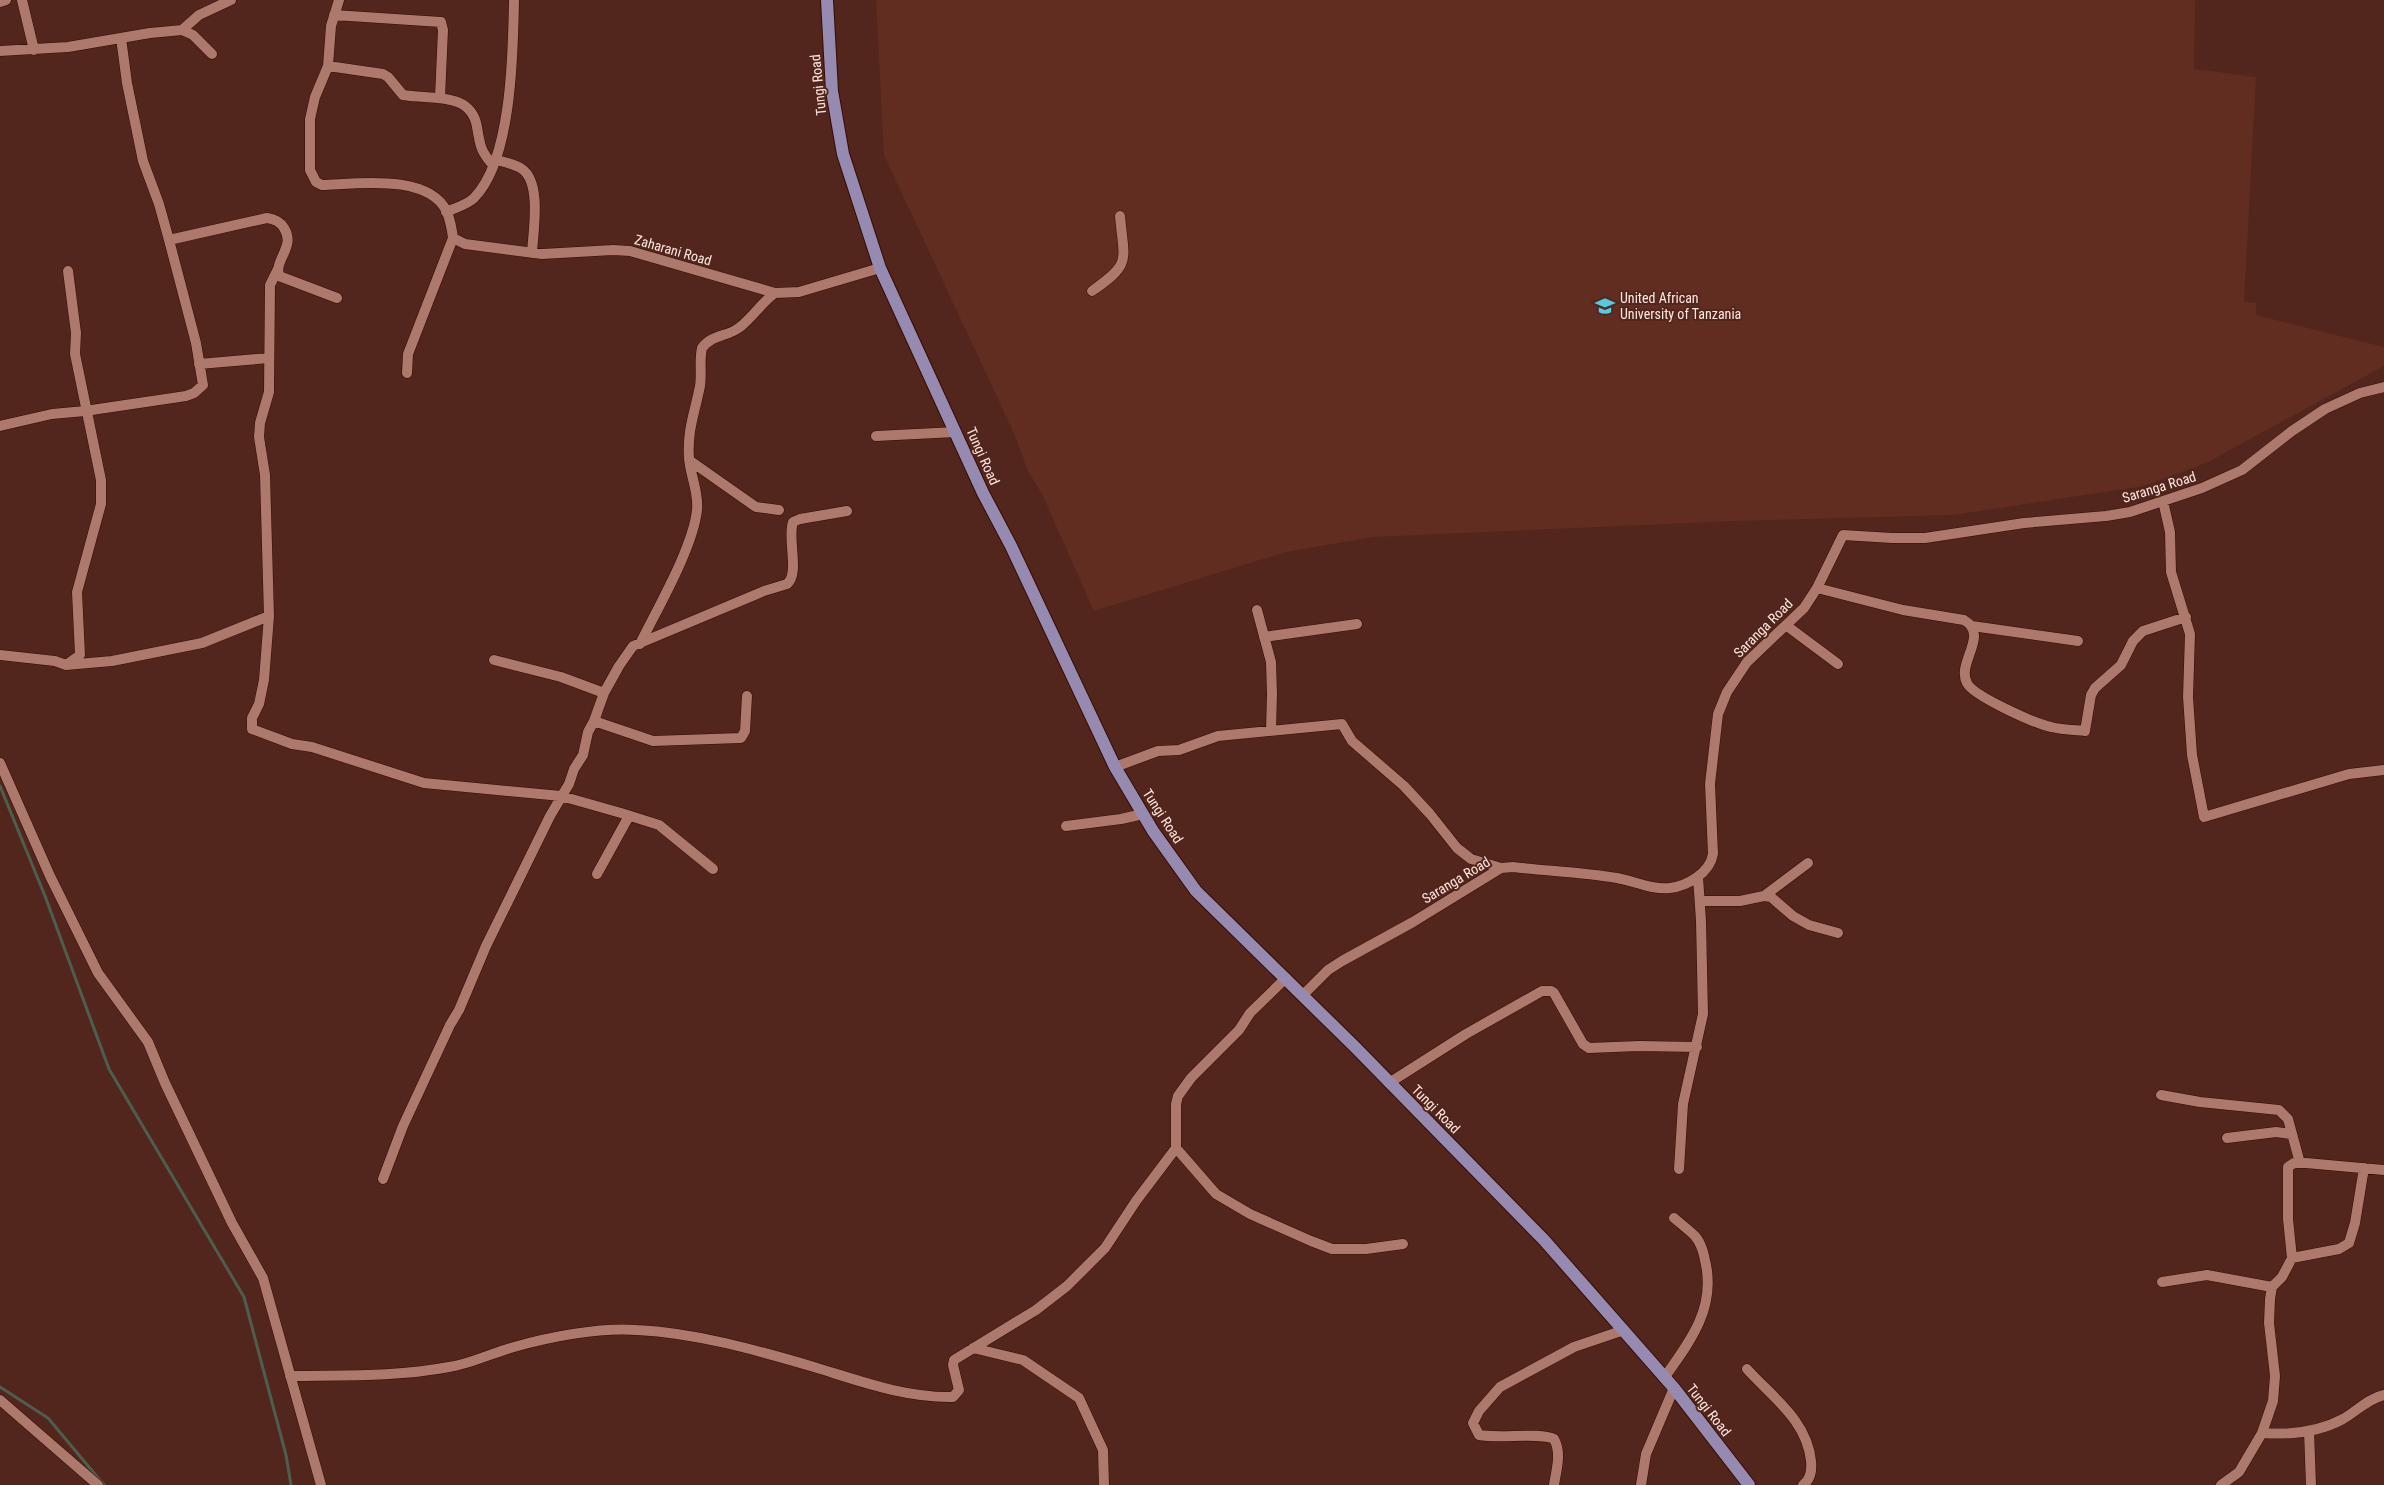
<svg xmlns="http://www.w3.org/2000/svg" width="2384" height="1485" font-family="'Roboto Condensed',sans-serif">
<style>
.built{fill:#612d21}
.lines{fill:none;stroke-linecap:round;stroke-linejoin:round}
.stream{stroke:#4d5e4f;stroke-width:3}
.minor-casing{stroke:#350c04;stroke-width:11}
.major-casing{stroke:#350c04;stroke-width:14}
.minor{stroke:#ac796c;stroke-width:10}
.major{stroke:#968ab1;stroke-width:12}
.labels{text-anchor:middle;stroke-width:4;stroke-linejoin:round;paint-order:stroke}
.street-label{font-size:14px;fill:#ffe7e1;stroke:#52261c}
.poi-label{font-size:14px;fill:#ffe7e1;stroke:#52261c;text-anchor:start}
</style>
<rect width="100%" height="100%" fill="#52261c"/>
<!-- built -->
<path class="built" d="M876,0H2195L2194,69L2256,77L2244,302L2256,303V315L2384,347V366L2208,462L2144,486L1953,515L1734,521L1373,537L1286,552L1094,611L1042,494L1028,471L1013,431L884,155Z"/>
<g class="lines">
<!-- stream -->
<path class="stream" d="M0,786L45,896L109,1069L244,1297L286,1455L291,1485
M0,1387L48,1418L104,1485"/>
<defs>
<path id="minor" d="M22,0L34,50
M339,0L331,26L328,66L315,97L310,119V170L316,182L322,185C356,184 429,173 447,212C450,220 452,230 453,238L465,244L542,254L613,250L630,251L775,293L799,292L880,268
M0,2L6,0
M334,15L441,22L443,30L440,97
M182,30L199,15L231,0
M0,51L68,47L150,33L182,30L193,35L212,54
M328,66L383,74L388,77L403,95C431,100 471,91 477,127C480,146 481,152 493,165
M496,160C504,162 515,164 522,169C542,183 533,232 532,253
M446,212C455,208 467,205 474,198C512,160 513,52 514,0
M169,240L267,218C274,219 280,221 284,228C296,247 274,259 279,276L337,298
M278,269L270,285L269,392L260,423L259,437L265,475L269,616L264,680L259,704L252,718V729L292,744L312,747L424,783L561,796L621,813L659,825L713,869
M1092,291C1132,263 1124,262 1120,216
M199,364L269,358
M407,373L408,354L453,238
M0,426L52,414L85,411L186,396L194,393L203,385L196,343L169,240L159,204L143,161L127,83L121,38
M876,436L956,432
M689,460L756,507L779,510
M2163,501L2170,532L2171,572L2190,634L2188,697L2192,755L2204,817L2349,774L2384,770
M1817,588L1903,610L1964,620C1990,635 1956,663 1967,683C1973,696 2036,724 2051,727C2062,730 2074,730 2085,731L2091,695L2095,688L2121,665L2133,641L2143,631L2186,617
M1257,610L1271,662L1272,694L1271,730
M1787,626L1838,664
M1972,626L2078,641
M1264,637L1357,624
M640,644C657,609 693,548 697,510C699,492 690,475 689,458C687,430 695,412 700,386C702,373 699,360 702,348C712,334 728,337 740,327C753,317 761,303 775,293
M0,655L55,661L66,665L112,661L202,643L269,616
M494,660L561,677L604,693
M66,665L80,655L77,592L101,504V480L75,354L76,333L68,271
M594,721L653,741L741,738L745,731L747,696
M0,763L50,876L98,973L148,1042L165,1083L232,1223L263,1278L321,1485
M1115,767L1158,751L1179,750L1218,736L1342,724L1352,741L1404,786L1430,814L1457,848L1471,859L1501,868
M1066,826L1121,819L1143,814
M597,874L629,816
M1764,896L1808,863
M1700,901H1740L1764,896L1771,897L1793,916L1809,925L1838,933
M1286,978L1250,1013L1239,1030L1191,1078L1178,1096L1176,1104V1148L1216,1194L1250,1214L1311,1241L1332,1249H1366L1403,1244
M1303,995L1328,970L1342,961L1413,922L1501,868L1513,867C1547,871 1582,872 1617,878C1634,881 1652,890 1670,888C1687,886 1710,873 1713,854L1710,784L1718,714L1727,692L1747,662L1804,608L1817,588L1843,535L1892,538H1925L2024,523L2106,516L2130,512L2202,488L2242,470L2292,431L2325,409L2360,393L2384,387
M1389,1083L1466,1034L1542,991H1551L1554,993L1583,1044L1589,1048L1639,1046L1697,1047
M2161,1095L2200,1102L2279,1110L2288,1119L2300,1163
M2227,1138L2276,1132L2291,1134
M1679,1169L1683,1104L1703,1014L1701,921L1698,877
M383,1179L403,1126L450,1025L459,1010L486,946L550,816L569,784L574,769L583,755L588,732L594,721L604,693L619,666L633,646L764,591L787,584C800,574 787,538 793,522L800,519L847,511
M2292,1258L2339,1249L2349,1243L2355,1223L2364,1168
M2162,1282L2207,1275L2272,1287
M973,1348L1023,1360L1079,1398L1103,1450L1104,1485
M1747,1369C1772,1397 1807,1420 1811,1461C1812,1470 1811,1479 1803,1485
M290,1376C343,1375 396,1377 449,1367C470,1364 492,1353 514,1347C549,1337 600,1327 637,1330C697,1333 756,1350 814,1367C860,1381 905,1398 953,1397L959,1390L953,1365L954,1360L1036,1310L1067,1286L1105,1248L1136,1201L1176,1148
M1664,1378C1689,1343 1715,1310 1706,1265C1704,1255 1702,1244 1695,1236C1689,1230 1681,1224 1674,1218
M0,1400L98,1485
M2309,1431L2311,1485
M2262,1433L2273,1401L2275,1376L2269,1323L2270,1299L2272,1287L2282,1277L2292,1258L2288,1219V1167L2294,1163H2306L2384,1170
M1554,1485C1556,1471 1562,1453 1554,1439C1539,1432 1500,1439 1479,1435L1473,1423L1479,1411L1500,1387L1574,1347L1624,1330
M1641,1485L1646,1454L1674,1388
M2221,1485L2239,1472L2262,1433C2290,1435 2319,1432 2343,1419C2357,1411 2369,1398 2384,1395"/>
<path id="major" d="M827,0L832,91L843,154L880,268L983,493L1011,546L1115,767L1153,831L1196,891L1355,1047L1544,1240L1674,1388L1749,1485"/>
</defs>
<!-- minor casing -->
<use href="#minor" class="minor-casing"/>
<!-- major casing -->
<use href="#major" class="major-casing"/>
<!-- minor -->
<use href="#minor" class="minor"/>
<!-- major -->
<use href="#major" class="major"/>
</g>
<!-- icons -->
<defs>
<symbol id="university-bare" viewBox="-9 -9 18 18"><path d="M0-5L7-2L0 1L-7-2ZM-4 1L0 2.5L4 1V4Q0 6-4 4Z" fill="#57c9e2" stroke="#52261c" stroke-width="2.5" paint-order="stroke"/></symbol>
</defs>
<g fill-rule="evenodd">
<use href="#university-bare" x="1591" y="292" width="28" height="28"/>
</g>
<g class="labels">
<!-- street labels -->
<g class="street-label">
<text transform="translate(818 85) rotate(-96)" y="5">Tungi Road</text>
<text transform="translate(673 250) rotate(16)" y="5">Zaharani Road</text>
<text transform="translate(983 456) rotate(66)" y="5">Tungi Road</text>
<text transform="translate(2159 487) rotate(-17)" y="5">Saranga Road</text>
<text transform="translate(1763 628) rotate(-45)" y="5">Saranga Road</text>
<text transform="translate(1163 816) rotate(57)" y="5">Tungi Road</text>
<text transform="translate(1456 880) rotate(-31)" y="5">Saranga Road</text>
<text transform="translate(1436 1109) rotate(45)" y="5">Tungi Road</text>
<text transform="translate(1709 1410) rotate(52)" y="5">Tungi Road</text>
</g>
<!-- poi labels -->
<g class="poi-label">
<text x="1620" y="303">United African<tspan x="1620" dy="16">University of Tanzania</tspan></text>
</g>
</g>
</svg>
